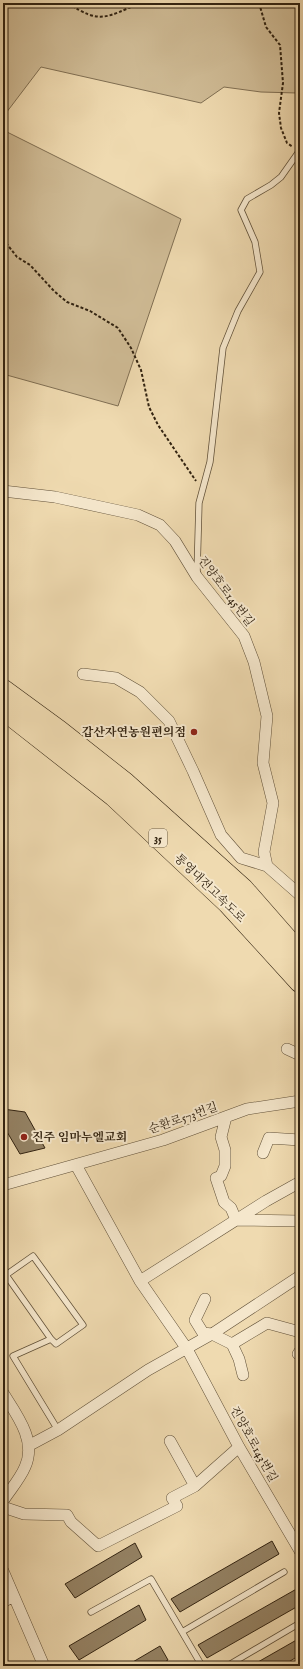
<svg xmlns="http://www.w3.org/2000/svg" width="303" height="1669" font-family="'IM FELL English','Noto Serif KR',serif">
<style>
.green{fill:#cfbb95;stroke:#806f53}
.building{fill:#948264;stroke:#322311}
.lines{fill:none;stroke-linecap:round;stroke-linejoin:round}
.service-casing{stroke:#615139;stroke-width:7}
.minor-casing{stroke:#615139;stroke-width:12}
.motorway-casing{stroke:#322311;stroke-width:22}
.path{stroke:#322311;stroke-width:2;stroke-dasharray:3 2;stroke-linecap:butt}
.service{stroke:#f5e7cc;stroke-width:5.5}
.minor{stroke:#f5e7cc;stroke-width:11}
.motorway{stroke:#efdab0;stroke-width:21}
.poi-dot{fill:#8f2418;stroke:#f5e7cc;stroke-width:1.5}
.labels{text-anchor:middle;stroke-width:4;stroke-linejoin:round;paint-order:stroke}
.shield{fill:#f5e7cc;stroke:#6c5e49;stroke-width:1}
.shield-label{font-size:11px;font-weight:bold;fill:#322311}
.street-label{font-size:12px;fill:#322311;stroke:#f5e7cc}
.poi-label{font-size:12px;font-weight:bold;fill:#322311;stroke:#f5e7cc;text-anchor:end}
</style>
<rect width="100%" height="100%" fill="#efdab0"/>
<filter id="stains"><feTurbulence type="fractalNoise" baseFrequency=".005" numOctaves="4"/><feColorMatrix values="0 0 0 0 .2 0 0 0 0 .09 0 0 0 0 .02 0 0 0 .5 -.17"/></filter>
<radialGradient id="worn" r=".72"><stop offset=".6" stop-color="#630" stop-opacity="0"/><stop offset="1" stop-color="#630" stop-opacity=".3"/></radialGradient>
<!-- green -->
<path class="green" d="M3,3H300V91L297,93L261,92L224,87L201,103L41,67L3,117Z
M3,130L181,219L118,406L3,374Z"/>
<!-- building -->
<path class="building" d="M3,1109L25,1112L45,1148L20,1154L3,1125Z
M272,1541L279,1554L180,1612L171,1599Z
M135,1543L142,1557L75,1598L65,1584Z
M300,1587V1605L207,1658L198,1645Z
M139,1605L146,1620L79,1660L69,1646Z
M300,1638V1655L282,1666H251Z
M160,1646L168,1660L158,1666H126Z"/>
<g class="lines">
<defs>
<path id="service" d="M197,574L199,503L210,462L223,348L238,311L260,272L255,242L241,210L247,199L271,185L281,177L300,150
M51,1339L6,1275L33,1256L83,1325L56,1344L51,1339L13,1356L58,1430
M91,1612L151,1579L202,1666
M182,1632L284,1572
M227,1666L300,1623"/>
<path id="minor" d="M3,491L55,497L138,515L160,525L175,541L197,577L244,636L254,662L267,716L263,763L273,803L264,852L267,866L300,895
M83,674L116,678L140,692L169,721L193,771L221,835L241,858L267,866
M287,1049L300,1055
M226,1117L221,1137L225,1150V1166L221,1176L216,1178L224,1202L231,1208L236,1220
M263,1153L269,1138L300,1140
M76,1165L140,1281L187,1349L239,1447L300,1551
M3,1185L163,1140L247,1109L300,1101
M236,1220L300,1221
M140,1281L266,1201L300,1182
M205,1299L195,1320L203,1333L212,1334L232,1344L267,1323L300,1332
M232,1344L239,1359L243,1375
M298,1354L300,1351
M3,1393C17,1415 37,1441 25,1467C20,1479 10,1490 3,1501
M170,1441L195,1486
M30,1445L58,1430L148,1370L212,1334L300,1276
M3,1507L24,1514L67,1515L71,1522L98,1546L177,1506L172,1498L195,1486L239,1447
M3,1571L44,1666
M3,1602L13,1596"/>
<path id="motorway" d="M3,690L59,731L125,783L243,889L300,954
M3,709L114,796L228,903L300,982"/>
</defs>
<!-- service casing -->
<use href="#service" class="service-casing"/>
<!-- minor casing -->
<use href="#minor" class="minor-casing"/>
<!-- motorway casing -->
<use href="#motorway" class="motorway-casing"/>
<!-- path -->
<path class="path" d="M68,3C100,25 107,17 140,3
M259,3L266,27L280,45L283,83L279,113L281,128L287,143L293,147
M3,239L17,257L30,265L54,291L67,302L90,311L118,328L131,348L141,370L149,407L158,425L196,481"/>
<!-- service -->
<use href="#service" class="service"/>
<!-- minor -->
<use href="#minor" class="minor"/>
<!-- motorway -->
<use href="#motorway" class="motorway"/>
</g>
<!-- markers -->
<g class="poi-dot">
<circle cx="194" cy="732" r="4"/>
<circle cx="24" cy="1137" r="4"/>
</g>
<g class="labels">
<!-- shield labels -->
<rect class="shield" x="149" y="829" width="18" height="18" rx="3"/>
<g class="shield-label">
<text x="158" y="842">35</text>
</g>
<!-- street labels -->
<g class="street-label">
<text transform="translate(226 591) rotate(53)" y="4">진양호로145번길</text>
<text transform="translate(210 888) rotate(44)" y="4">통영대전고속도로</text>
<text transform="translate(183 1118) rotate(-19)" y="4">순환로573번길</text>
<text transform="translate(254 1444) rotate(61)" y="4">진양호로143번길</text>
</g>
<!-- poi labels -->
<g class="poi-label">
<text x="186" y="736">갑산자연농원편의점</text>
<text x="32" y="1141" text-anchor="start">진주 임마누엘교회</text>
</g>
</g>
<!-- margin -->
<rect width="303" height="1669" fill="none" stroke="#efdab0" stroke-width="16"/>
<rect x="4" y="4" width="295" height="1661" fill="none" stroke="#322311" stroke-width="2"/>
<rect x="8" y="8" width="287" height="1653" fill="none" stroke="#322311"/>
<rect width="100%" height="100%" filter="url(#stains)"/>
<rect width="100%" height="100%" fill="url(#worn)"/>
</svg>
